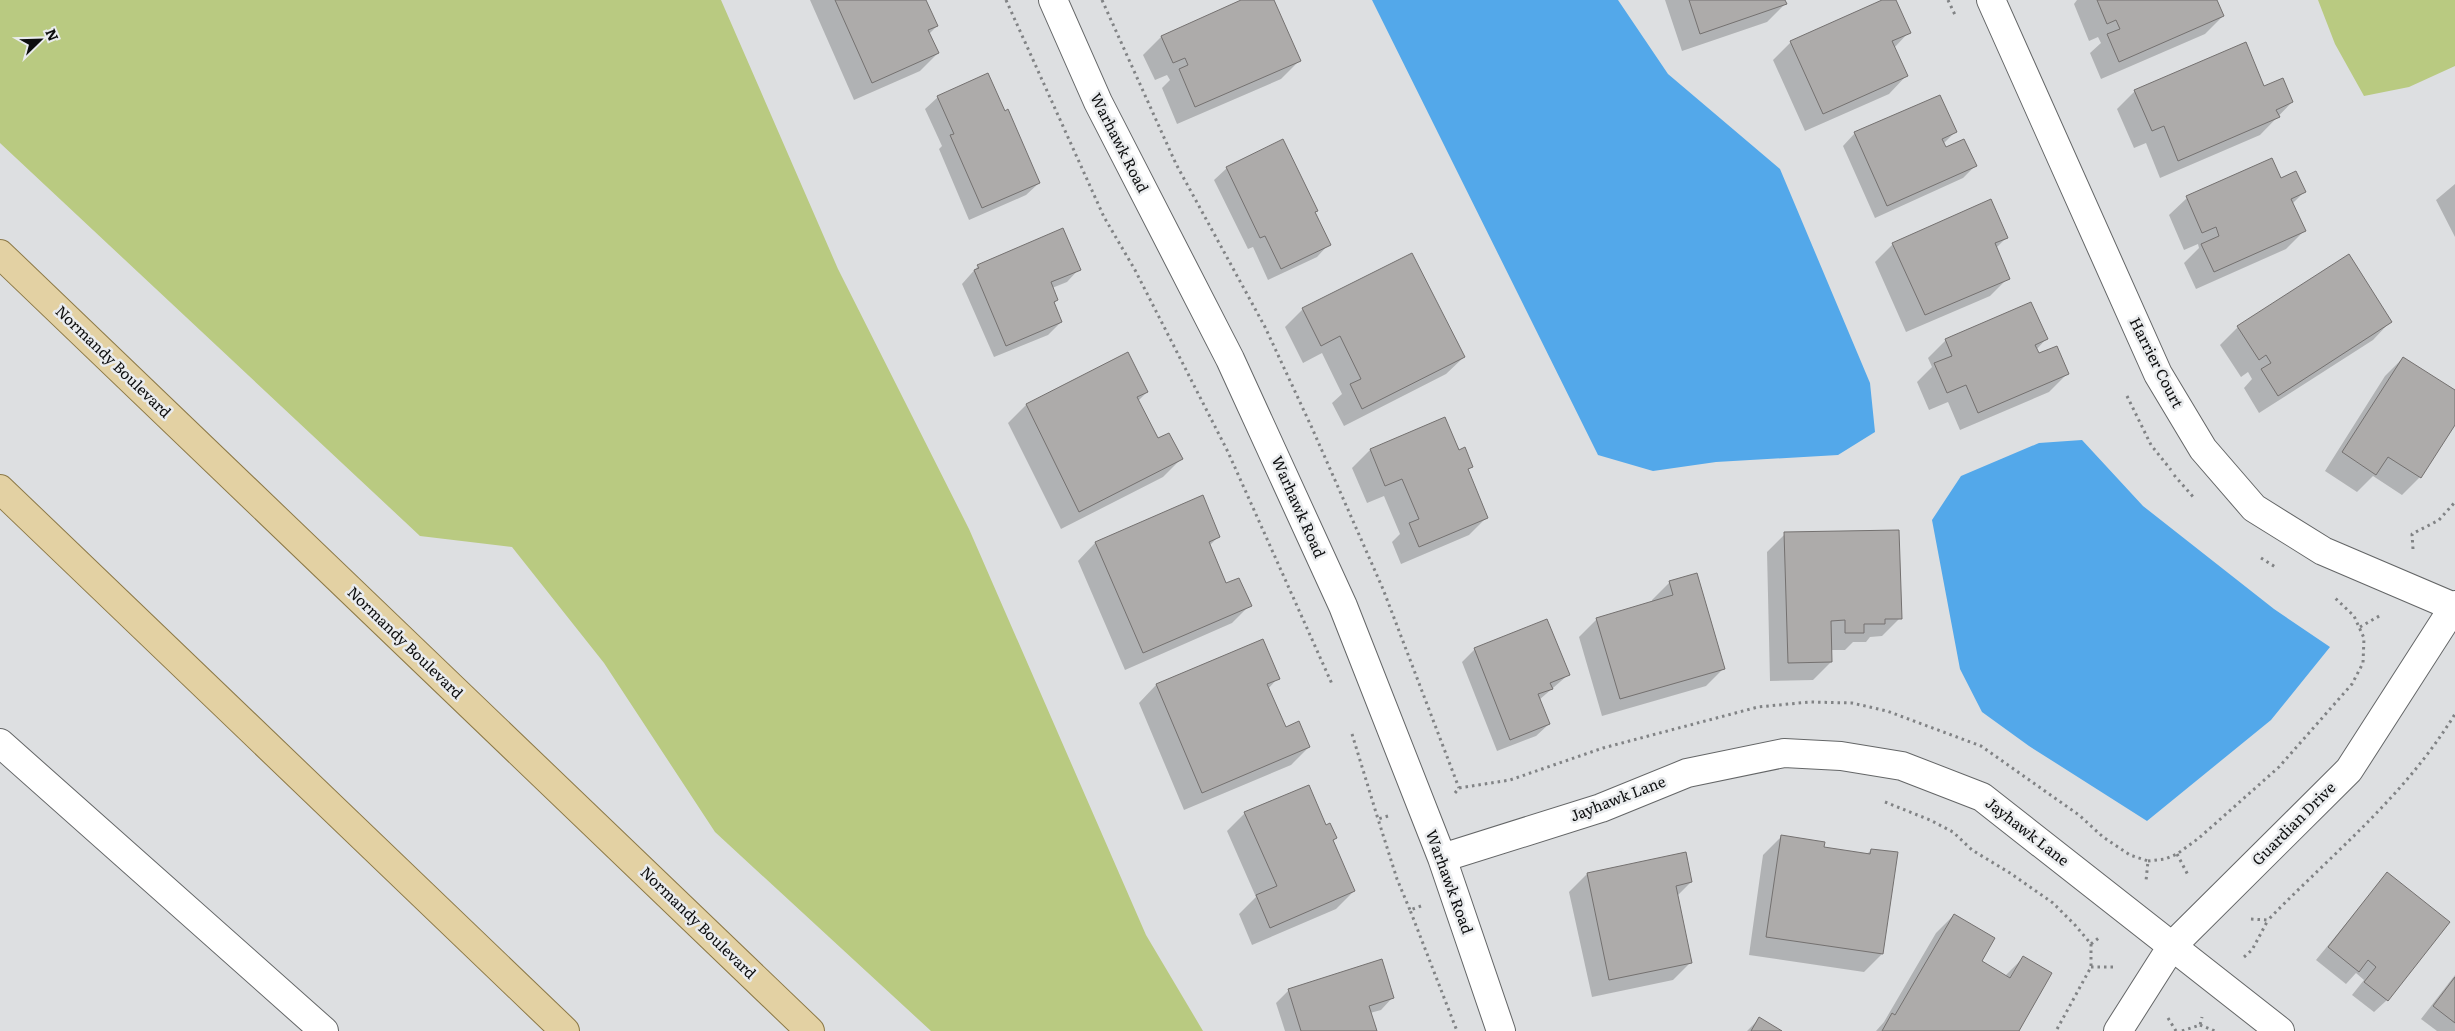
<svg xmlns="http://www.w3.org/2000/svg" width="2455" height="1031" font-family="Literata,serif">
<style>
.green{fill:#b9ca81}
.water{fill:#53a8ea}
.shadow{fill:#0003}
.building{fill:#adabaa;stroke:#747170}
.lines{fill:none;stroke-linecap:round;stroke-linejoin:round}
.minor-casing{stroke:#646667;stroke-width:30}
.primary-casing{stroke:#8c7947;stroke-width:30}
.path{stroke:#818385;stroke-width:3;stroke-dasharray:2.5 4;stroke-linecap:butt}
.minor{stroke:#fff;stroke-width:28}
.primary{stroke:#e3d1a3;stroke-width:28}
.labels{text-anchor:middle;stroke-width:5;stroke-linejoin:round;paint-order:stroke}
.street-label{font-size:15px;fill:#0d0e0f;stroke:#eaecee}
</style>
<rect width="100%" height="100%" fill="#dddfe1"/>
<!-- green -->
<path class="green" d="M0,0H721L838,269L969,529L1146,935L1203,1031H931L715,832L604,663L512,547L420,536L0,143Z
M2318,0H2455V66L2409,87L2364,96L2335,44Z"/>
<!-- water -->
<path class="water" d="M1372,0H1618L1668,74L1780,169L1870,383L1875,432L1838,455L1716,462L1653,471L1598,455Z
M2082,440L2143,506L2274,609L2330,647L2271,720L2147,821L2029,746L1982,712L1960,669L1932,520L1961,476L2039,443Z"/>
<!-- shadow -->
<path class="shadow" d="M810,0H925L937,26L929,34L938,53L920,71L854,100Z
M1244,0H1273L1299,61L1281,79L1177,124L1162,88L1170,80L1167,75L1155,80L1143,55L1161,37Z
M1665,0H1784L1785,4L1767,22L1682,51Z
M1885,0H1895L1909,32L1894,48L1906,76L1889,94L1805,131L1773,60L1791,42Z
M2077,0H2216L2223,16L2205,34L2101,79L2090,53L2101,43L2098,37L2089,41L2074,4Z
M2264,88L2292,102L2260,135L2160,178L2146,143L2134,148L2117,109L2135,91Z
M938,97L1039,183L1026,195L969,220L939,149L942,146L925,109Z
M1955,132L1943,144L1945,149L1975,166L1963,178L1875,218L1843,146L1855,133Z
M1227,168L1314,213L1329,244L1317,257L1268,280L1253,247L1248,249L1214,180Z
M2281,179L2304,192L2292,204L2304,231L2286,249L2196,289L2184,263L2199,248L2198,244L2184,250L2169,215L2187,198Z
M2455,184V237L2436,200Z
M2006,238L1996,248L2008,278L1990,296L1906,332L1875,262L1893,244Z
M978,266L1079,269L1067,282L1052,288L1057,300L1053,304L1061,322L1048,335L994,357L962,284Z
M1303,309L1464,357L1446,374L1344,426L1332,403L1342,394L1322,353L1303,363L1285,327Z
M2390,322L2373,340L2259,413L2244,388L2252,379L2248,372L2241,377L2220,345L2238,327Z
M2046,339L2036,350L2038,355L2067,374L2049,392L1960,430L1948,402L1929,410L1917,382L1932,367L1928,358L1946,340Z
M1128,354L1147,392L1138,401L1157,440L1181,459L1163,477L1061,529L1008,423L1026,405Z
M2403,358L2455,392V423L2420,477L2402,495L2373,476L2357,492L2325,471L2385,376Z
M1445,418L1459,451L1472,466L1467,471L1487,517L1469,535L1401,564L1392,542L1400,534L1384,496L1367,503L1352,468L1370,450Z
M1785,534L1900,618L1882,636L1870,637L1866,642H1853L1845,650H1830L1831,662L1813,680L1770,681L1767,552Z
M1219,536L1209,546L1226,585L1250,605L1232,623L1125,670L1078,561L1095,543Z
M1670,582L1724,668L1706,686L1602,716L1579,637L1597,619L1652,603V600Z
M1475,649L1568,675L1539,700L1549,724L1536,736L1497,751L1462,662Z
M1278,678L1268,689L1285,729L1309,747L1291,765L1184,810L1139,703L1156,685Z
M1245,813L1325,827L1335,838L1333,841L1354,891L1336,909L1252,945L1239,914L1256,897L1227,831Z
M1781,837L1823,848L1867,854L1871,850L1882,954L1864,972L1749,955L1763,855Z
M1587,874L1691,882L1677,896L1691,962L1673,980L1592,997L1569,892Z
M2387,874V1000L2374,1012L2352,995L2364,980L2356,973L2346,984L2316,960Z
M1954,915L1980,962L2005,976L2024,957L2017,1031H1876L1884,1022L1936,933Z
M1381,960L1393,997L1381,1010L1370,1013L1376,1031H1285L1276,1003L1288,991Z
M2455,975V1031H2437L2421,1019Z
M1759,1019L1779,1031H1747Z"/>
<!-- building -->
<path class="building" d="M835,0H926L938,26L928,30L939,53L872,83Z
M1241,0H1274L1301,61L1195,107L1179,69L1188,65L1185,58L1173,63L1161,36Z
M1689,0H1785L1787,4L1700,34Z
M1882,0H1896L1911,33L1892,41L1908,76L1823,114L1790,41Z
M2097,0H2217L2224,16L2119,62L2107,34L2120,29L2116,20L2107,24Z
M2246,42L2264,86L2283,78L2293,102L2276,110L2280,117L2178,161L2164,126L2152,131L2134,90Z
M988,73L1005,111L1008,109L1040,183L982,208L950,135L954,134L937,96Z
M1940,95L1957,132L1942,139L1946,147L1964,139L1977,166L1887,206L1854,132Z
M1283,139L1318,211L1315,212L1331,245L1281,269L1265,236L1260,238L1226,167Z
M2272,158L2281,178L2296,171L2306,192L2291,199L2306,231L2214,272L2201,244L2219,236L2216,227L2202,233L2186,196Z
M1991,199L2008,238L1995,243L2010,279L1925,315L1892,243Z
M1063,228L1081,270L1051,282L1058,300L1054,302L1062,322L1006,346L974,270L979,268L977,265Z
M1412,253L1465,357L1362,409L1350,384L1361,379L1340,336L1321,346L1302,308Z
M2349,254L2392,322L2278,396L2261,369L2271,363L2266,355L2259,360L2237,326Z
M2031,302L2048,339L2035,345L2039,353L2057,346L2069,374L1978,413L1966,385L1947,393L1934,363L1952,356L1945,339Z
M1128,352L1148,392L1137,397L1158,438L1169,433L1183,459L1079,512L1026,404Z
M2403,357L2455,390V425L2421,478L2388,457L2376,475L2342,452Z
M1445,417L1459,450L1465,447L1473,467L1468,469L1488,518L1419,547L1409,523L1419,519L1402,479L1385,486L1370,449Z
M1203,495L1220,537L1209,542L1226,583L1239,578L1252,606L1143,653L1095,542Z
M1899,530L1902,619H1885V624H1864V633H1845V620L1831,621L1832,662L1788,663L1784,532Z
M1697,573L1725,669L1620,699L1596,618L1673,595L1669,581Z
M1547,619L1570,675L1550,683L1553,689L1538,694L1550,724L1510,740L1474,648Z
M1263,639L1280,679L1267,684L1286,727L1299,721L1310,747L1202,793L1156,684Z
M1309,785L1326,825L1330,823L1337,838L1333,840L1355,891L1270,928L1256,895L1277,886L1244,812Z
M1781,835L1825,842L1824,847L1870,854L1871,849L1898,852L1883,954L1766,937Z
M1686,852L1692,882L1676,886L1692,963L1609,980L1587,873Z
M2387,872L2450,922L2388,1001L2364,982L2376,967L2368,960L2359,972L2328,947Z
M1954,914L1995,938L1982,961L2010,978L2023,956L2052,973L2019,1031H1882L1892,1013L1895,1015Z
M1382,959L1394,998L1369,1006L1377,1031H1301L1288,989Z
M2455,977V1023L2433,1006Z
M1759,1017L1782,1031H1751Z"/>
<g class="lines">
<defs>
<path id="minor" d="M1053,0L1098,102L1230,359L1343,606L1442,858L1501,1031
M1991,0L2158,374L2203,449L2254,508L2323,551L2454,607
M0,743L324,1031
M1442,858L1601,808L1687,773L1784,753L1841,756L1902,766L1982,797L2280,1031
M2118,1031L2172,946L2349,770L2455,605"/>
<path id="primary" d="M0,254L810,1031
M0,489L565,1031"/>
</defs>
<!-- minor casing -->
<use href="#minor" class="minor-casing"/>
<!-- primary casing -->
<use href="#primary" class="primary-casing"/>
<!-- path -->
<path class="path" d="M1006,0L1104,217L1135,270L1228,452L1332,684
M1102,0L1176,164L1265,327L1312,428L1383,589L1459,788
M1948,0L1956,17
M2127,396L2151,445L2171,470
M2174,475L2195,499
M2413,549L2412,534L2439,520L2455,502
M2261,558L2277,568
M2360,627L2381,615
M1352,734L1378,819
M1455,793L1459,788L1510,780L1603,748L1758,707L1810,702L1852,703L1887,711L1981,746L2079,815L2103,837L2130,855L2148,861L2146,881
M1885,802L1930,820L1953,832L1972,850L2010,873L2053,903L2075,925L2091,944V967L2056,1031
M1388,816L1378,819L1397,879L1410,910
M2177,854L2189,877
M2148,861L2165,859L2177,854L2199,838L2279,767L2352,684L2363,663L2364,638L2354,616L2333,596
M1421,906L1410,910L1457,1031
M2251,919L2268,920C2335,851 2404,797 2455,714
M2091,944L2100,937
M2244,957L2252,950L2268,920
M2091,967H2115
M2168,1018L2176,1031
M2200,1025L2215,1031
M2182,1031L2200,1025L2202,1017"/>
<!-- minor -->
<use href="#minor" class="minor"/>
<!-- primary -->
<use href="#primary" class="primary"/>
</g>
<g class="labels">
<!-- street labels -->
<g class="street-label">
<text transform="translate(1119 143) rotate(63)" y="5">Warhawk Road</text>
<text transform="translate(113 362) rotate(44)" y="5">Normandy Boulevard</text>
<text transform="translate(2156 363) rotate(63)" y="5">Harrier Court</text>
<text transform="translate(1298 507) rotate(66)" y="5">Warhawk Road</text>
<text transform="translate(405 643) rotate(44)" y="5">Normandy Boulevard</text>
<text transform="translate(1618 799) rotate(-21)" y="5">Jayhawk Lane</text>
<text transform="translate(2294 824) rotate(-45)" y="5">Guardian Drive</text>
<text transform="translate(2027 832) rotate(38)" y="5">Jayhawk Lane</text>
<text transform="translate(1449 882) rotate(70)" y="5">Warhawk Road</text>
<text transform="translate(698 923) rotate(44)" y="5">Normandy Boulevard</text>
</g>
</g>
<!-- north arrow -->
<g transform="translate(40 40) rotate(67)" stroke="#eaecee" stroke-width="4" paint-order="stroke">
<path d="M0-4L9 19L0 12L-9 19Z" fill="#0d0e0f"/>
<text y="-8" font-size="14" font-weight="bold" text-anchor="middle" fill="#0d0e0f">N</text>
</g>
</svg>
